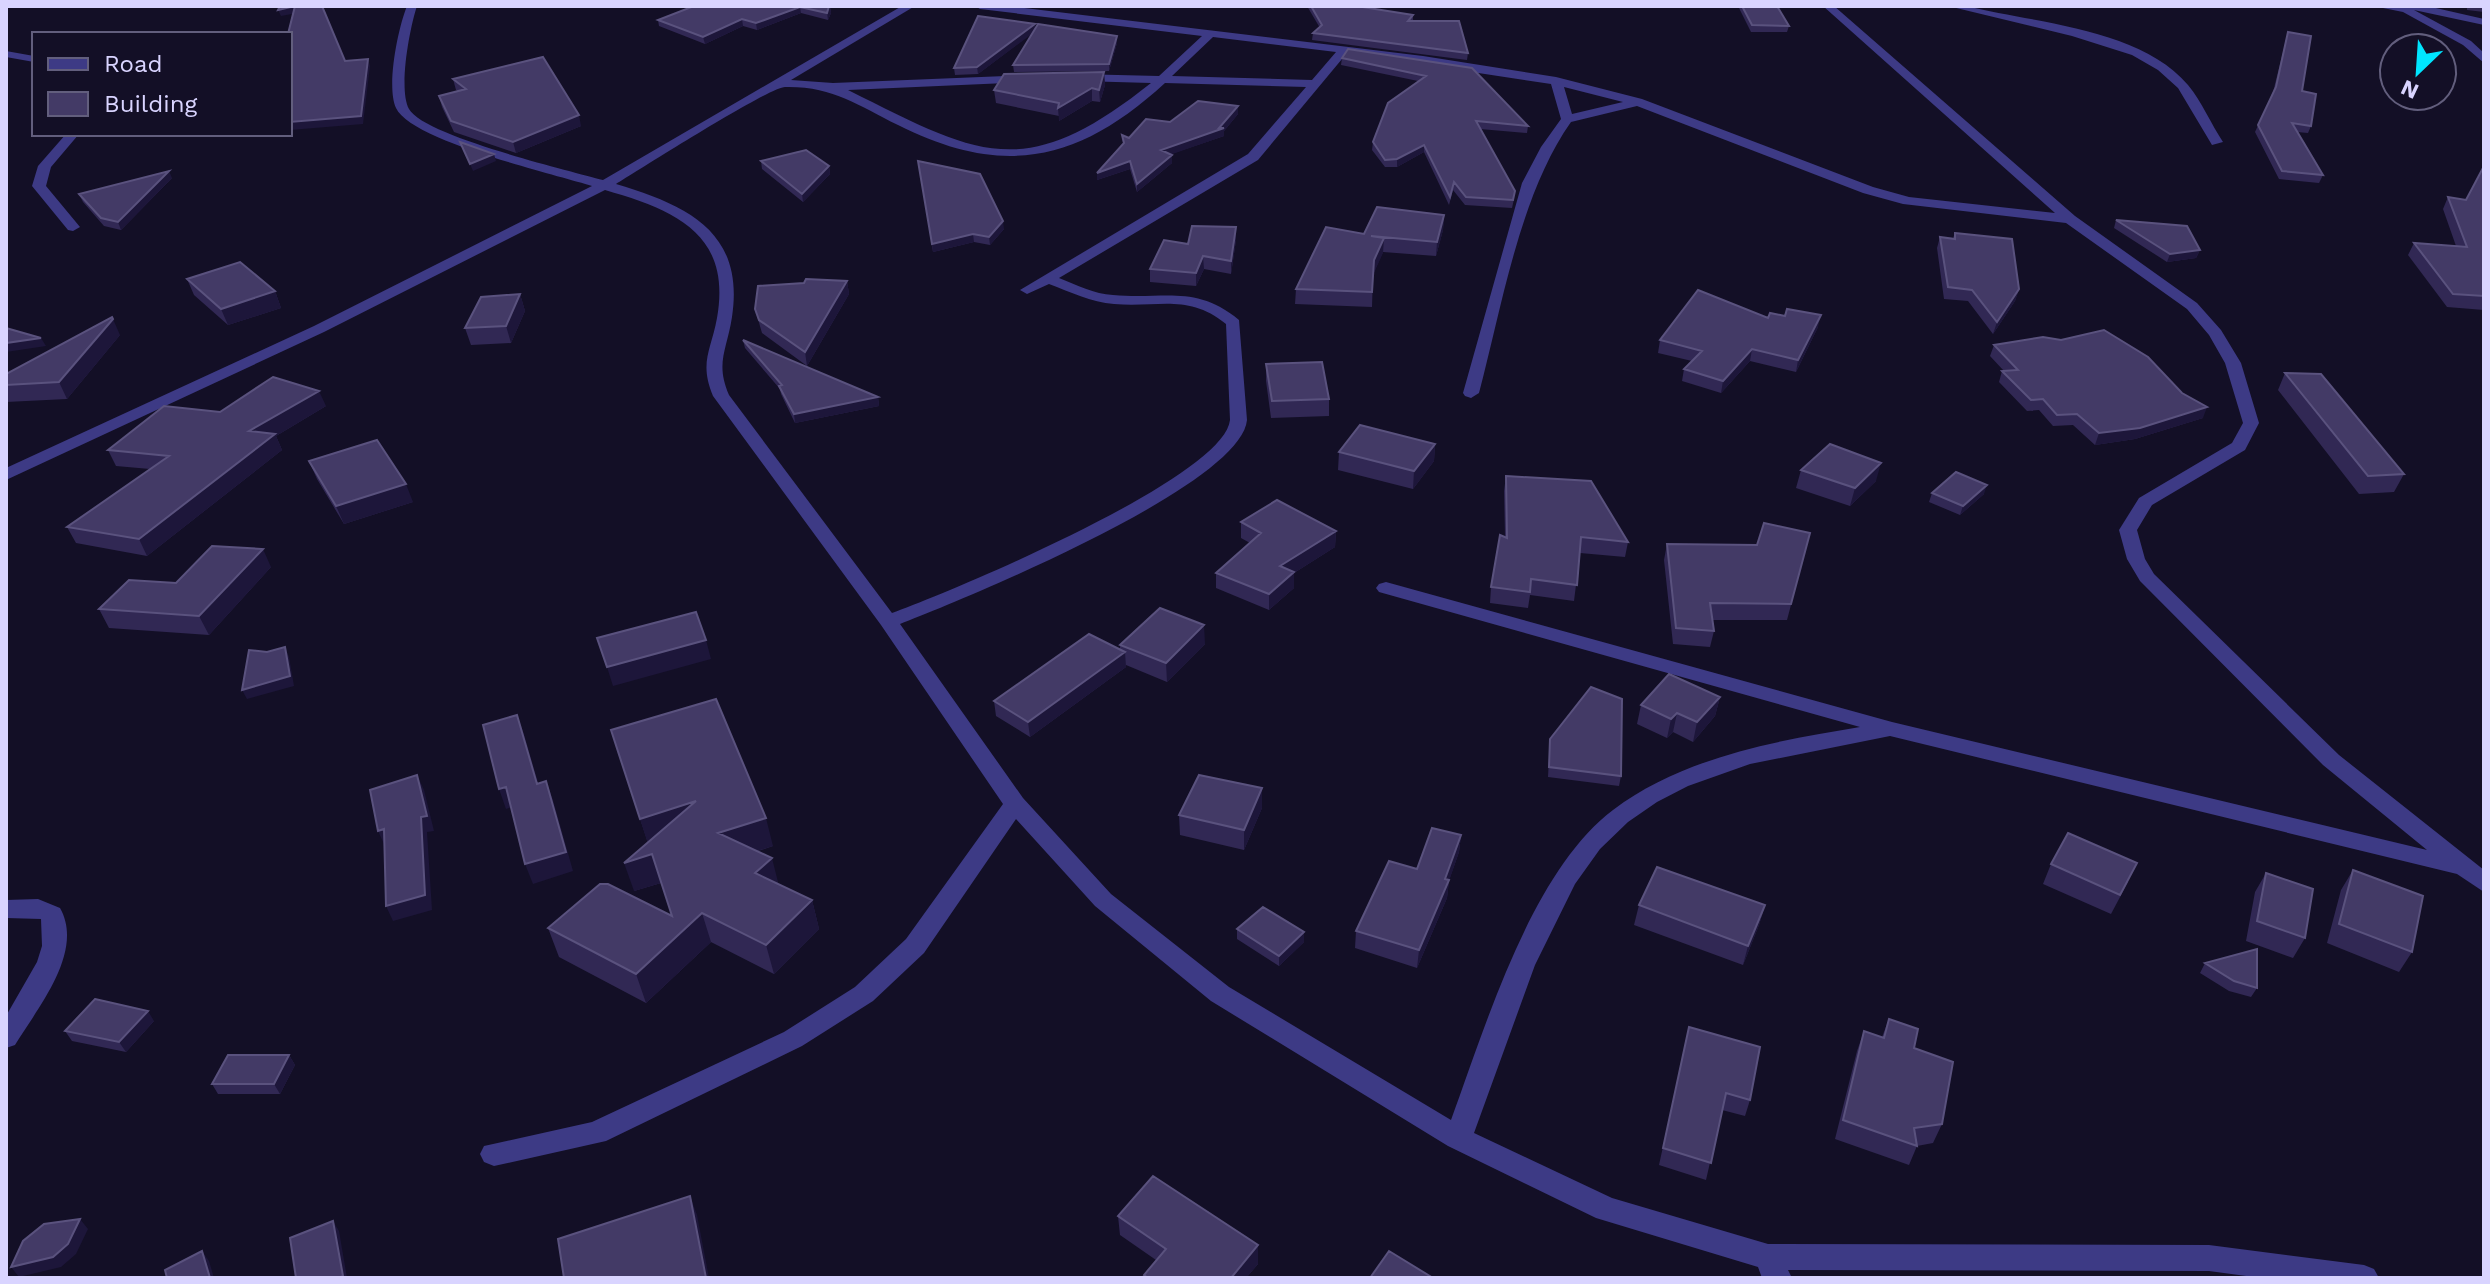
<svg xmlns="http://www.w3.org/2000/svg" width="2490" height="1284" font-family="'Work Sans',sans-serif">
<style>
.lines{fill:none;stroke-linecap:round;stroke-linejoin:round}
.minor{fill:#3d3a85;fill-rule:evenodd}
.wall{fill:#312854}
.shaded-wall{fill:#1d163a}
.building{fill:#433a66;stroke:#5a527e;stroke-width:2}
</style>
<rect width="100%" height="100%" fill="#130f26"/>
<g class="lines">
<!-- minor -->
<path class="minor" d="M407,6H417C410,27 398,89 409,109C424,136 567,170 603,180L902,6H915L791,80L833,83L1032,75L1034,78L1028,82L848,90C980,156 1024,184 1151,83L1080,81L1074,77L1076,74L1159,76L1202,36L980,9L975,6H1007L1423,56L1556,77L1642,99L1873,187L1909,197L2055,213L1823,6H1834L2075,216L2197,303L2221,330L2241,363L2259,423L2245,450L2152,505L2137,530L2145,559L2154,574L2339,755L2484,870V892L2457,874L1890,736L1750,764L1688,786L1657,802L1628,822L1600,849L1575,884L1535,965L1474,1133L1612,1198L1768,1244L2209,1245L2364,1265L2374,1269L2379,1278H2261L2209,1271L1788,1270L1792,1278H1762L1758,1267L1596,1218L1448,1146L1211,1001L1095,906L1016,819L924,953L873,1001L802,1046L606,1141L494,1166L484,1162L480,1154L484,1146L592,1122L784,1032L855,987L906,939L1003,804L881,625L713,396C699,362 711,351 717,318C732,233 674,210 605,190L324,332L6,480V468L314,326L592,186C554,174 411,141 396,108C386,87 398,28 407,6ZM1213,37L1336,52L1312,80L1172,76ZM1347,53L1551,84L1561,119L1541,147L1522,183L1463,393L1465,396L1471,398L1479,393C1502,306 1520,194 1571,122L1637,106L1863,193L1903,204L2066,223L2187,309L2209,335L2225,363L2243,423L2232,443L2139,498L2119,530L2127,559L2140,581L2323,765L2427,850L1892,722L1386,582L1379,584L1376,588L1379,592L1860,727C1776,741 1683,757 1613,810C1531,872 1486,1025 1451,1120L1229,987L1111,894L1023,798L900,624C962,600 1241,486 1247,420L1239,320C1195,284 1164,300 1113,295C1094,294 1077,285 1059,278L1258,160ZM1165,83L1306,87L1248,154L1020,290L1027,294L1049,284C1070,292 1091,302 1114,304C1158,308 1188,293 1226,324L1230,420C1224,478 950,592 892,613L729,395C715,363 727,350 732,317C745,231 686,205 616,184C639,170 769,87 785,87C833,86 857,105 898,125C1003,178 1079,162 1165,83ZM1564,87L1623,102L1572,114Z
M1948,6H1966C2034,23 2140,28 2188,85C2202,102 2211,124 2223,142L2212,145L2178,88L2158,70L2132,55L2072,36Z
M2373,6H2427L2484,19V25L2414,10L2471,41L2484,53V63L2463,45L2403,12Z
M6,51L34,56V62L6,57Z
M66,134H79L51,167L46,186L80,227L73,231L68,230L32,186L38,166Z
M38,899L60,908C85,952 37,1009 15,1045L6,1048V1016L37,962L42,946L41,919L6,918V900Z"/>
</g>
<!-- wall -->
<path class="wall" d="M694,6H830L831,13L828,20L801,13L757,30L743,26L705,44L659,26L658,20Z
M1307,6H1356L1413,15V21L1468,53L1467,60L1312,40L1313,33L1320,28Z
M1738,6H1777L1789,26L1787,32H1751Z
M2467,6H2484V12L2467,10Z
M1035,28L1117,36V43L1109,71L1014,72L1013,65L1032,33L978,74L955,75L954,68Z
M2288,32L2311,126L2308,133L2297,132L2323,175L2319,183L2279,179L2255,132L2273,92Z
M1342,58L1472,68L1528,126L1527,133L1480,129L1514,199L1512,208L1465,205L1453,190L1449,205L1424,152L1397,167H1385L1372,150L1373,142L1418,81L1341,65Z
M1104,72L1105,85L1100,102L1092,101L1059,121V116L996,103L994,90Z
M453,79L581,126L516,153L454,132L442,107L439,96L458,91L456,90Z
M1238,114L1224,131V136L1171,154L1172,155V163L1137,192L1130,169L1097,180V173L1123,144L1122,135L1129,138L1170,122Z
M761,161L829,166L830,174L803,202L762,169Z
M918,161L1004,229L990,245L974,242L933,252Z
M2484,166V310L2447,307L2408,255L2414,243L2456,246L2443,209L2448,197L2466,200Z
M172,178L121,230L104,226L83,202L79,194Z
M1444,215L1443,230L1436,256L1383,252L1373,274L1372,307L1295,304L1296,289L1364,234Z
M2116,220L2200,250L2196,258L2167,262L2114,228Z
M1236,227V240L1231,274L1204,269L1196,286L1150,282V269L1188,244Z
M1955,233L2019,289L2015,301L1993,334L1968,301L1944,299L1937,248L1940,237L1953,238Z
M187,279L275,291L281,308L228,325L194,295Z
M847,281L849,294L807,366L762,333L755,309Z
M520,294L525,311L511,343L471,345L465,328Z
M1768,318L1818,327L1796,372L1750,361L1721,393L1682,381L1684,369L1692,361L1658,353L1660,340Z
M120,335L67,399L6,402V374Z
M743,340L878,397L879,406L795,423L781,394L780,389L745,348Z
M1994,345L2203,418L2135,439L2095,445L2073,425L2053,426L2039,410L2027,411L1999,382L2002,371H2004L1990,356Z
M1266,364L1329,399V416L1271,418L1266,381Z
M2285,373L2404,474L2394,492L2359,494L2278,390Z
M326,406L276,436L282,450L147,556L76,543L67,527L150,469L116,466L108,450L220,412Z
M1435,444L1434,461L1413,489L1338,470L1339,452Z
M309,461L413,502L344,524L317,479Z
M1801,470L1876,481L1850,506L1796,488Z
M1506,476L1628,542L1625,557L1580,553L1574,601L1530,595L1528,608L1490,603L1491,587L1505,537L1504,491Z
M1932,493L1984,494L1960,515L1929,502Z
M1241,522L1336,531L1335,547L1294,573V588L1269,610L1216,588V573L1250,543L1241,538Z
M1810,533L1787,620H1712L1714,631L1710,647L1673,644L1664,560L1667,544L1757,545Z
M271,567L209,635L109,628L99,609L176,583Z
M1205,644L1167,682L1126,665V667L1030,737L996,716L994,701L1120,650V645Z
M1720,697L1715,716L1693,742L1673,732L1667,738L1637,724L1641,705Z
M611,730L773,846L758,851L778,884L812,900L819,929L774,974L711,942L646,1003L559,957L548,928L672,916L661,883L634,891L648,843Z
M1550,739L1621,776L1619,786L1548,777Z
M1262,788V808L1244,850L1180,835L1179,815Z
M1461,835L1459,852L1449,880L1447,898L1417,968L1355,948L1356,931L1417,869Z
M2051,864L2128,882L2111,914L2043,884Z
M2353,870L2412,952L2399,972L2327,943L2341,890Z
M2266,873L2305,938L2293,958L2246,941L2255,892Z
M1639,905H1765L1759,925L1743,965L1634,925Z
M1237,929L1304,932V942L1279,966L1237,939Z
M2205,963L2257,988L2251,997L2229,991L2200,973Z
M1889,1019L1914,1048L1942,1124L1933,1143L1917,1146L1909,1165L1835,1139L1857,1051L1864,1031L1882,1037Z
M154,1021L126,1052L72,1041L65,1031Z
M1689,1027L1750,1100L1745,1116L1722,1110L1706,1180L1659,1165Z
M289,1055L295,1065L280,1094H218L212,1084Z
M1118,1216L1258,1264L1246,1278H1144V1275L1156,1260L1120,1235Z"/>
<!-- shaded-wall -->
<path class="shaded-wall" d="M295,6L297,13L281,16L278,10Z
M830,6L831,13L828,20L827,13Z
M800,7L801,13L757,30L756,23Z
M742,19L743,26L705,44L703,37Z
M1035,24L1036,31L978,74L977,67Z
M1117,36V43L1109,71V64Z
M368,59L370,66L363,124L290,130V122Z
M1104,72L1105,85L1100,102L1099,90Z
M1092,88V101L1059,121L1058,108Z
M1238,106V114L1224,131V136L1161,158V150L1219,128Z
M579,115L581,126L516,153L513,142Z
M1424,145V152L1397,167V159Z
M494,154L496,161L473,171L470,164Z
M1172,155V163L1137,192V184Z
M1130,161V169L1097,180V173Z
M829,166L830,174L803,202L802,194Z
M169,171L172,178L121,230L118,222Z
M1444,215L1443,230L1436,256L1437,242Z
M1003,221L1004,229L990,245L989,237Z
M1236,227V240L1231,274V261Z
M973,234L974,242L933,252L932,244Z
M1384,238L1383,253L1373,275L1374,260Z
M2200,250L2196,258L2167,262L2170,254Z
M1203,256L1204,269L1196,286V273Z
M847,281L849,294L807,366L805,352Z
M2019,289L2015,301L1993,334L1997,322Z
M275,291L281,308L228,325L221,309Z
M520,294L525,311L511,343L506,326Z
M1821,315L1818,327L1796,372L1798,360Z
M113,319L120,335L67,399L59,382Z
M41,338L46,346L6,352V343Z
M1752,349L1750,361L1721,393L1723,381Z
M319,391L326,406L276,436L282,450L147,556L139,539L249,431Z
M878,397L879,406L795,423L794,414Z
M2207,407L2203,418L2135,439L2095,445L2099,433Z
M1435,444L1434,461L1413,489L1414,471Z
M1881,463L1876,481L1850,506L1855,488Z
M406,484L413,502L344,524L336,506Z
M1987,485L1984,494L1960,515L1963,506Z
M1336,531L1335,547L1294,573V588L1269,610V594L1280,566Z
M263,549L271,567L209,635L199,616Z
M1204,625L1205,644L1167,682L1166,663Z
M706,640L711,659L613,686L607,667Z
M285,647L289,657L294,686L247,699L242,690Z
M1125,652L1126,667L1030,737L1028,722Z
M1720,697L1715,716L1693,742L1697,722Z
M1677,713L1673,732L1667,738L1671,719Z
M517,715L524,734L544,803L537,784Z
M417,775L424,790L434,831L427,832L432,910L393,921L386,906Z
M546,781L553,800L573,871L533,884L525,864Z
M506,787L513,807L506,809L499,789Z
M1262,788V808L1244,850V830Z
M696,801L649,847L640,819Z
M766,818L773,846L726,861L718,833Z
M384,829L385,846L378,831Z
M1461,835L1459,852L1449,881L1447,898L1417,968L1419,950Z
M652,854L661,883L634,891L624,863Z
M772,858L779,886L755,873Z
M812,900L819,929L774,974L766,945Z
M1765,905L1759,925L1743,965L1748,946Z
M702,913L711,942L646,1003L636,974Z
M1304,932V942L1279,966V956Z
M148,1011L154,1021L126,1052L119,1042Z
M289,1055L295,1065L280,1094L274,1084Z
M690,1196L697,1215L709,1278H706Z
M80,1219L88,1229L76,1254L61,1267L19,1277L11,1267Z
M333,1221L339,1231L347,1278H338Z
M1258,1245V1264L1246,1278H1231Z
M202,1251L209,1261L214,1278H210Z"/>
<!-- building -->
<path class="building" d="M280,6H322L345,61L368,59L361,116L290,122V34H288L295,6L278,10Z
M694,6H829L827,13L800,7L756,23L742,19L703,37L658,20Z
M1311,6H1356L1413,15L1408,21H1459L1468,53L1313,33L1322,25Z
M1742,6H1777L1789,26L1752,25Z
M978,16L1035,24L977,67L954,68Z
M1038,24L1117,36L1109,64L1013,65Z
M2288,32L2311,36L2302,91L2316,94L2311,126L2292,123L2323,175L2282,171L2258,125L2276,87Z
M1348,49L1472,68L1528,126L1476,121L1515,191L1513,200L1466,197L1454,182L1450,197L1424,145L1397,159L1385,160L1373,142L1388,103L1426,76L1342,58Z
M543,57L579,115L513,142L451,121L439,96L466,89L453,79Z
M1104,72L1099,90L1092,88L1058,108L1059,103L994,90L1004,74Z
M1198,101L1238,106L1219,128H1224L1161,150L1172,155L1137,184L1130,161L1097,173L1124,143L1122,135L1129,138L1146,119L1170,122Z
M460,142L494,154L470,164Z
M806,150L829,166L802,194L761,161Z
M918,161L980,174L1003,221L989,237L973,234L932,244Z
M2484,166V296L2453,294L2414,243L2467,247L2448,197L2466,200Z
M169,171L118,222L101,218L79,194Z
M1377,207L1444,215L1437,242L1371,236L1384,238L1374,260L1372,292L1296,289L1326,227L1364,234Z
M2116,220L2187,226L2200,250L2170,254Z
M1192,226L1236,227L1231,261L1203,256L1196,273L1150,269L1164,240L1188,244Z
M1955,233L2012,239L2019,289L1997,322L1972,290L1948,287L1940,237L1955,239Z
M240,262L275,291L221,309L187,279Z
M806,279L847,281L805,352L759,320L755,309L758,286L804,283Z
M1698,290L1768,318L1770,313L1785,316L1787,309L1821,315L1798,360L1752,349L1723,381L1684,369L1702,351L1660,340Z
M520,294L506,326L465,328L481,297Z
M112,317L113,319L59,382L6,385V374Z
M6,328L41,338L6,343Z
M2104,330L2148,357L2182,393L2207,407L2140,428L2099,433L2077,414L2057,415L2043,399L2031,400L2002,371L2018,370L1994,345L2043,337L2061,340Z
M743,340L878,397L794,414L779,386L782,385Z
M1322,362L1329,399L1272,401L1266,364Z
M2285,373L2321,374L2404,474L2368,476Z
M273,377L319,391L249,431L275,434L139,539L67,527L169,456L108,450L164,406L220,412Z
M1360,425L1435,444L1414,471L1339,452Z
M377,440L406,484L336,506L309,461Z
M1830,444L1881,463L1855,488L1801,470Z
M1956,472L1987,485L1963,506L1932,493Z
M1506,476L1591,481L1628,542L1581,537L1577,585L1531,579L1530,592L1491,587L1500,535L1507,538Z
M1277,500L1336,531L1280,566L1294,572L1269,594L1216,573L1261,533L1241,522Z
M1764,523L1810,533L1791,604L1710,603L1714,631L1676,628L1667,544L1757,545Z
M212,546L263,549L199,616L99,609L129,580L176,583Z
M1160,608L1204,625L1166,663L1120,645Z
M696,612L706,640L607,667L597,638Z
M1089,634L1125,652L1028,722L994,701Z
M285,647L290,676L242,690L249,650L267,652Z
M1669,674L1720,697L1697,722L1677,713L1671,719L1641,705Z
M1591,687L1622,699L1621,776L1549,767L1550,739Z
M716,699L766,818L718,833L772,858L755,873L812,900L766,945L702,913L636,974L548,928L600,884H608L672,916L652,854L624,863L696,801L640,819L611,730Z
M517,715L537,784L546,781L566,852L525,864L506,787L499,789L483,725Z
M417,775L427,816L421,817L425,895L386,906L384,829L378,831L370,790Z
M1199,775L1262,788L1244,830L1179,815Z
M1432,828L1461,835L1445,879L1449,880L1419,950L1356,931L1389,861L1417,869Z
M2068,833L2137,863L2120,895L2051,864Z
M1657,867L1765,905L1748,946L1639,905Z
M2353,870L2423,896L2412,952L2339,924Z
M2266,873L2313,889L2305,938L2257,921Z
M1263,907L1304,932L1279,956L1237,929Z
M2257,949V988L2234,981L2205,963Z
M95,999L148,1011L119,1042L65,1031Z
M1889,1019L1918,1029L1914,1048L1953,1062L1942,1124L1914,1128L1917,1146L1843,1120L1864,1031L1884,1038Z
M1689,1027L1760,1047L1750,1100L1726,1093L1711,1163L1663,1148Z
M228,1055H289L274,1084H212Z
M1153,1176L1258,1245L1231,1278H1148L1144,1275L1166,1249L1118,1216Z
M690,1196L706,1278H564L558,1239Z
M80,1219L68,1244L53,1257L11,1267L23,1241L44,1224Z
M333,1221L343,1276L338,1278H296L290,1238Z
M202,1251L210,1278H167L165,1270Z
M1389,1251L1433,1278H1370Z"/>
<!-- border -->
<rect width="2490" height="1284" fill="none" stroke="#d9d4ff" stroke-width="16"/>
<!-- legend -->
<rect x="32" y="32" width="260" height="104" fill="#130f26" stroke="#625e7d" stroke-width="2"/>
<rect x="48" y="58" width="40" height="12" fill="#3d3a85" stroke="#625e7d" stroke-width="2"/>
<text x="104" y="72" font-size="24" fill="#d9d4ff">Road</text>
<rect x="48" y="92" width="40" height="24" fill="#433a66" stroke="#625e7d" stroke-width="2"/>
<text x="104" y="112" font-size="24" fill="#d9d4ff">Building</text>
<!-- north arrow -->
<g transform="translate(2418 72) rotate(205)"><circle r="38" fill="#130f26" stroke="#625e7d" stroke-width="2"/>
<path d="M0-6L14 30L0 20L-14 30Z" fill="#00e5ff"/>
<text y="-12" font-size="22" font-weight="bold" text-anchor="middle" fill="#d9d4ff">N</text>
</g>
</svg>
